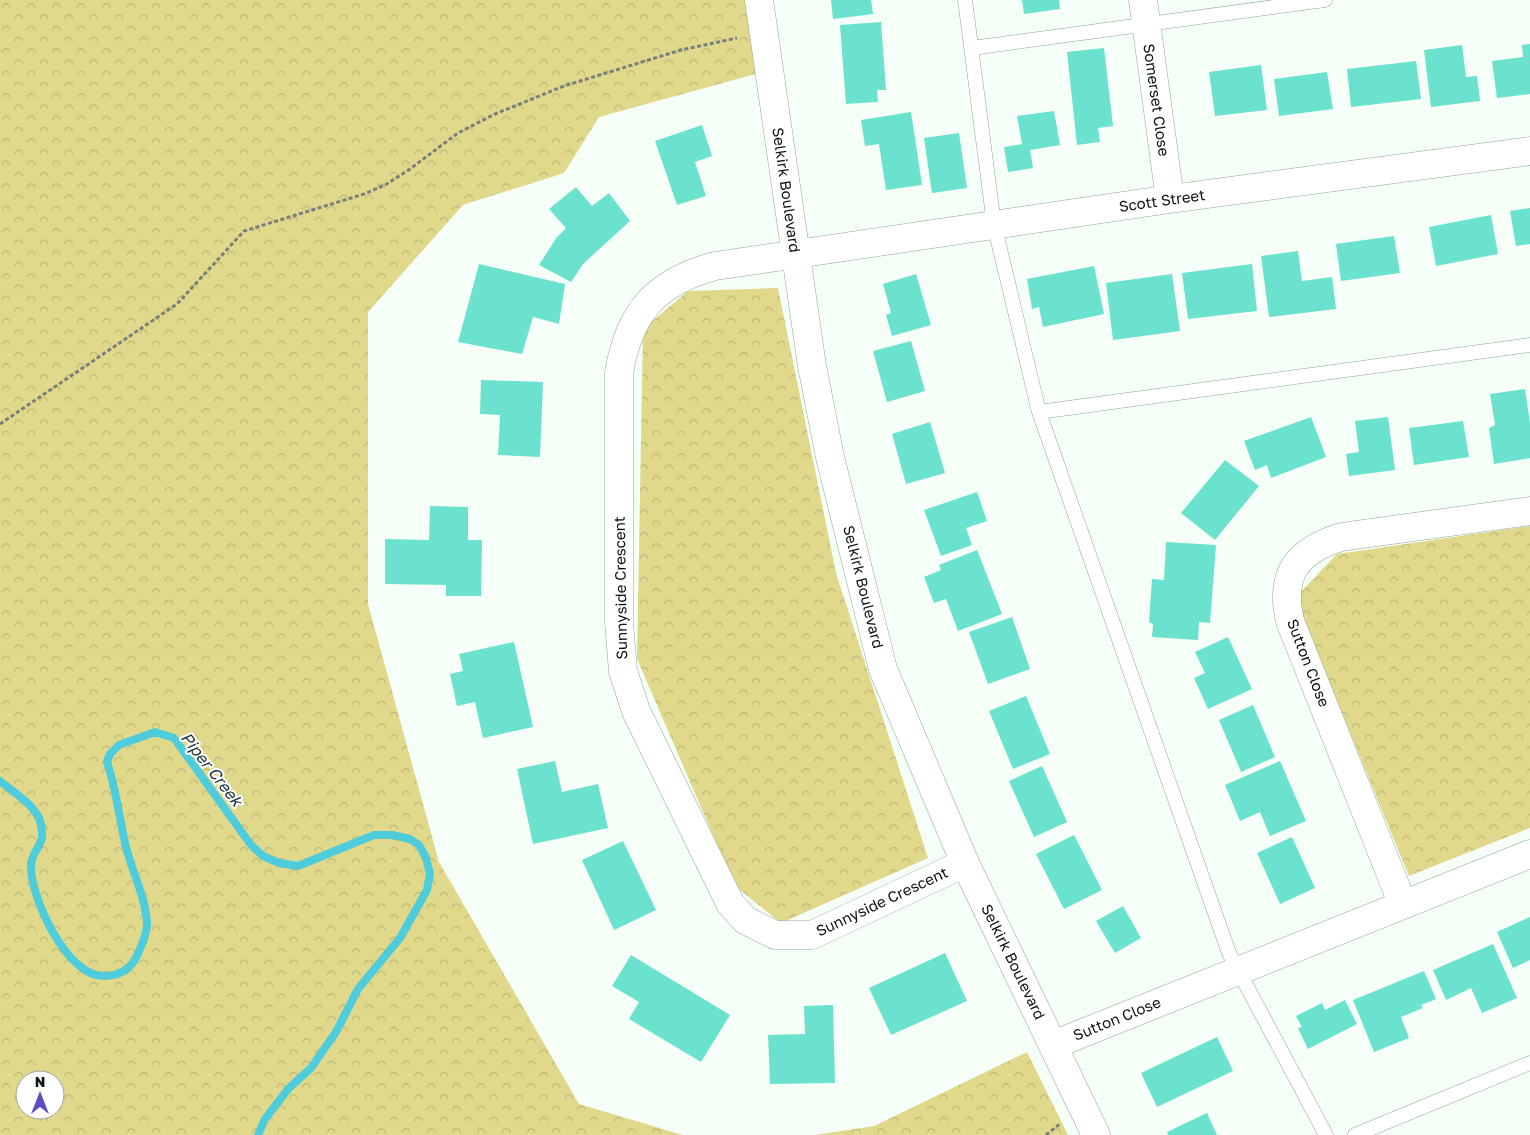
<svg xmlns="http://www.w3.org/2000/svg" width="1530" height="1135" font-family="'Golos Text',sans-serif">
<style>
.park{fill:url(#park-crowns);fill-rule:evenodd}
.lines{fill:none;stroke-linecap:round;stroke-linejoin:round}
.stream{stroke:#4eccdc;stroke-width:8}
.building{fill:#6be2ce}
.lane-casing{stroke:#8fa596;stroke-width:15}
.street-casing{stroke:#8fa596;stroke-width:29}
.path{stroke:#77807a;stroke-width:3;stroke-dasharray:4 2.5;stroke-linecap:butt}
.lane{stroke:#fff;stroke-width:14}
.street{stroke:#fff;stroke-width:28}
.labels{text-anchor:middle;stroke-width:4;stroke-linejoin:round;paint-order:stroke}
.street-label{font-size:15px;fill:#0c140f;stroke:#fff}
.water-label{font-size:16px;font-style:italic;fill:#1b3134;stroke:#fff}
</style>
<defs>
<pattern id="park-crowns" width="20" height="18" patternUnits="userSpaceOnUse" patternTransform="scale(1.25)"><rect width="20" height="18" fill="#e0d88b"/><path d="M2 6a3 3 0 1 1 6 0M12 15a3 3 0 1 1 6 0" fill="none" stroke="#bfb877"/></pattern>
</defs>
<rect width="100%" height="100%" fill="#f5fff8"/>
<!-- park -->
<path class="park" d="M0,0H759L770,70L599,117L564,173L463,205L368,312V604L439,862L579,1104L683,1135H0ZM25,1080H55V1110H25Z
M778,288L836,573L928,858L781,923L735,886L637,659L643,329L688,291Z
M1530,526V828L1409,876L1295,598L1337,554Z
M1027,1052L1068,1135H815L874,1126Z"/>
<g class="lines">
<!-- stream -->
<path class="stream" d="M0,781C13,792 34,804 40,821C48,847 31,847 31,867C31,898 67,977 104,976C118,976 130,970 137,956C141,946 147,935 147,924C146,897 131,870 125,843C119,816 116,789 107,762L110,754L119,745L155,732L174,738L251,845L263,856L279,863L298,866L374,835H392L410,839L419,845L426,858L430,874L427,890L400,938L358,989L336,1032L311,1068L289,1088L265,1119L258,1135"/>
</g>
<!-- building -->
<path class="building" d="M831,0H871L873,14L833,19Z
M1022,0H1059L1060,9L1024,14Z
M881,22L886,90H877L878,102L846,104L840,25Z
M1530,44V94L1497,98L1492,61L1523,57L1522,45Z
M1462,45L1466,77L1477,76L1480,101L1431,107L1424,50Z
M1104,48L1113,126L1098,128L1100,142L1077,145L1067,52Z
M1416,61L1421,99L1351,107L1347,69Z
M1261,65L1267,110L1215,116L1209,72Z
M1327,72L1333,109L1279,116L1274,79Z
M1054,111L1060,145L1030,150L1033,168L1008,172L1004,147L1022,144L1017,116Z
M911,112L922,185L886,190L879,144L865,146L861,120Z
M702,125L712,156L695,162L706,196L677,205L655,141Z
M959,133L967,188L932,193L924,138Z
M576,187L592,206L609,193L630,221L583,264L571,282L539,265L557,237L566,228L549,209Z
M1530,208V244L1516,246L1510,211Z
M1491,215L1498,254L1436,266L1429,227Z
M1394,236L1400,273L1341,281L1336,244Z
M1298,251L1302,281L1332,277L1336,309L1269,317L1261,256Z
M479,264L565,284L559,324L533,317L522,354L458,342Z
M1252,264L1257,311L1188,319L1182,273Z
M1094,266L1104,314L1043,327L1039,307L1032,309L1027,279Z
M916,274L931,325L892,336L886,315L891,313L883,284Z
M1172,274L1180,331L1113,340L1106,283Z
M911,341L925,391L887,402L873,351Z
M481,380L543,382L540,457L498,455L500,415L480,414Z
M1525,389L1530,423V458L1494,464L1489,428L1495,425L1490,394Z
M1311,417L1326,457L1271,478L1267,465L1255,470L1244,441Z
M1388,417L1395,470L1349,476L1346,454L1359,452L1355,421Z
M1463,421L1469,457L1414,465L1409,428Z
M930,422L945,473L906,484L892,434Z
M1225,460L1259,486L1215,540L1181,513Z
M977,492L987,521L966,528L972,545L941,556L924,510Z
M430,506L468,507V540H482L481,596H446V585L385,584V539L429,540Z
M1166,542L1216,545L1210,623L1199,622L1198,640L1152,637L1153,624L1149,622L1152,579L1164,580Z
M977,550L1002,614L958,631L946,599L934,603L924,577L941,570L939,565Z
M1012,617L1030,669L988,684L969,632Z
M1228,637L1252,689L1208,709L1194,678L1205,673L1195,652Z
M514,642L533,727L483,738L475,702L457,706L450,674L463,671L459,654Z
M1026,696L1050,754L1013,769L989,711Z
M1253,705L1275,757L1241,772L1219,720Z
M555,761L562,792L598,784L608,828L533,844L517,769Z
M1280,761L1306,821L1270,836L1260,812L1240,821L1225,785Z
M1042,766L1067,822L1034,837L1009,781Z
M1074,835L1102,890L1064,909L1036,854Z
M1292,837L1315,888L1280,904L1257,853Z
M623,841L656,910L614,930L582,860Z
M1123,906L1141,938L1115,953L1096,921Z
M1530,917V960L1513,968L1497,932Z
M1493,944L1517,998L1482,1013L1471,988L1446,1000L1433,970Z
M945,953L967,1001L891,1035L869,988Z
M631,955L730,1015L701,1062L629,1019L639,1002L612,986Z
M1424,971L1436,999L1421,1005L1423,1008L1401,1017L1409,1038L1374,1052L1353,1000Z
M1345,1000L1357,1024L1308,1049L1298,1028L1302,1027L1296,1016L1322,1003L1325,1010Z
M833,1005L835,1083L770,1084L768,1035L805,1034L804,1006Z
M1217,1037L1233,1071L1157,1107L1141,1073Z
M1207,1113L1217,1135H1168L1167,1132Z"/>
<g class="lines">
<defs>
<path id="lane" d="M965,0L994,224L1039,412L1229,953L1326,1135
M972,48L1325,0
M1039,412L1530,345
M1355,1135L1530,1063"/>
<path id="street" d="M759,0L812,366L830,457L883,669L965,863L1096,1135
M1143,0L1170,199
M965,863L812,935H775L745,920L730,903L636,711L623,671L619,622V373C629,312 656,282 715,266L1170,199L1530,151
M1403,905L1290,621C1279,574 1297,551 1341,537L1530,511
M1053,1045L1530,854"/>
</defs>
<!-- lane casing -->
<use href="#lane" class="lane-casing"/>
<!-- street casing -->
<use href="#street" class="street-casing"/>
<!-- path -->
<path class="path" d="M0,424L177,304L244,231L364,194L385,185L410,169L458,133L495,114L564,86L681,50L737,38
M1046,1135L1061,1123"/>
<!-- lane -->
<use href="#lane" class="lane"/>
<!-- street -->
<use href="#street" class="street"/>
</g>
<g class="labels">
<!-- street labels -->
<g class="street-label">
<text transform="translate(1156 100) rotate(82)" y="5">Somerset Close</text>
<text transform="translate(786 190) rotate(82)" y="5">Selkirk Boulevard</text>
<text transform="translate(1162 201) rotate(-8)" y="5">Scott Street</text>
<text transform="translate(863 587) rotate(76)" y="5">Selkirk Boulevard</text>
<text transform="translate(621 588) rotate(-91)" y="5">Sunnyside Crescent</text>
<text transform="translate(1308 663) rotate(69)" y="5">Sutton Close</text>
<text transform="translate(882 902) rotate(-25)" y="5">Sunnyside Crescent</text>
<text transform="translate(1013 962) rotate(64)" y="5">Selkirk Boulevard</text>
<text transform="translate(1117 1019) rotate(-22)" y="5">Sutton Close</text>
</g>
<!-- water labels -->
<g class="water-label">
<text transform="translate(212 769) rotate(52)" y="6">Piper Creek</text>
</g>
</g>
<!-- north arrow -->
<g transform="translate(40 1095)"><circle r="24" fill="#ffffff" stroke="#9ea19f"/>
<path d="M0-4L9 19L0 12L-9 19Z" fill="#5d4bc3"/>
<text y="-8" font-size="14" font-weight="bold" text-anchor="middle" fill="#0c140f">N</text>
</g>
</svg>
